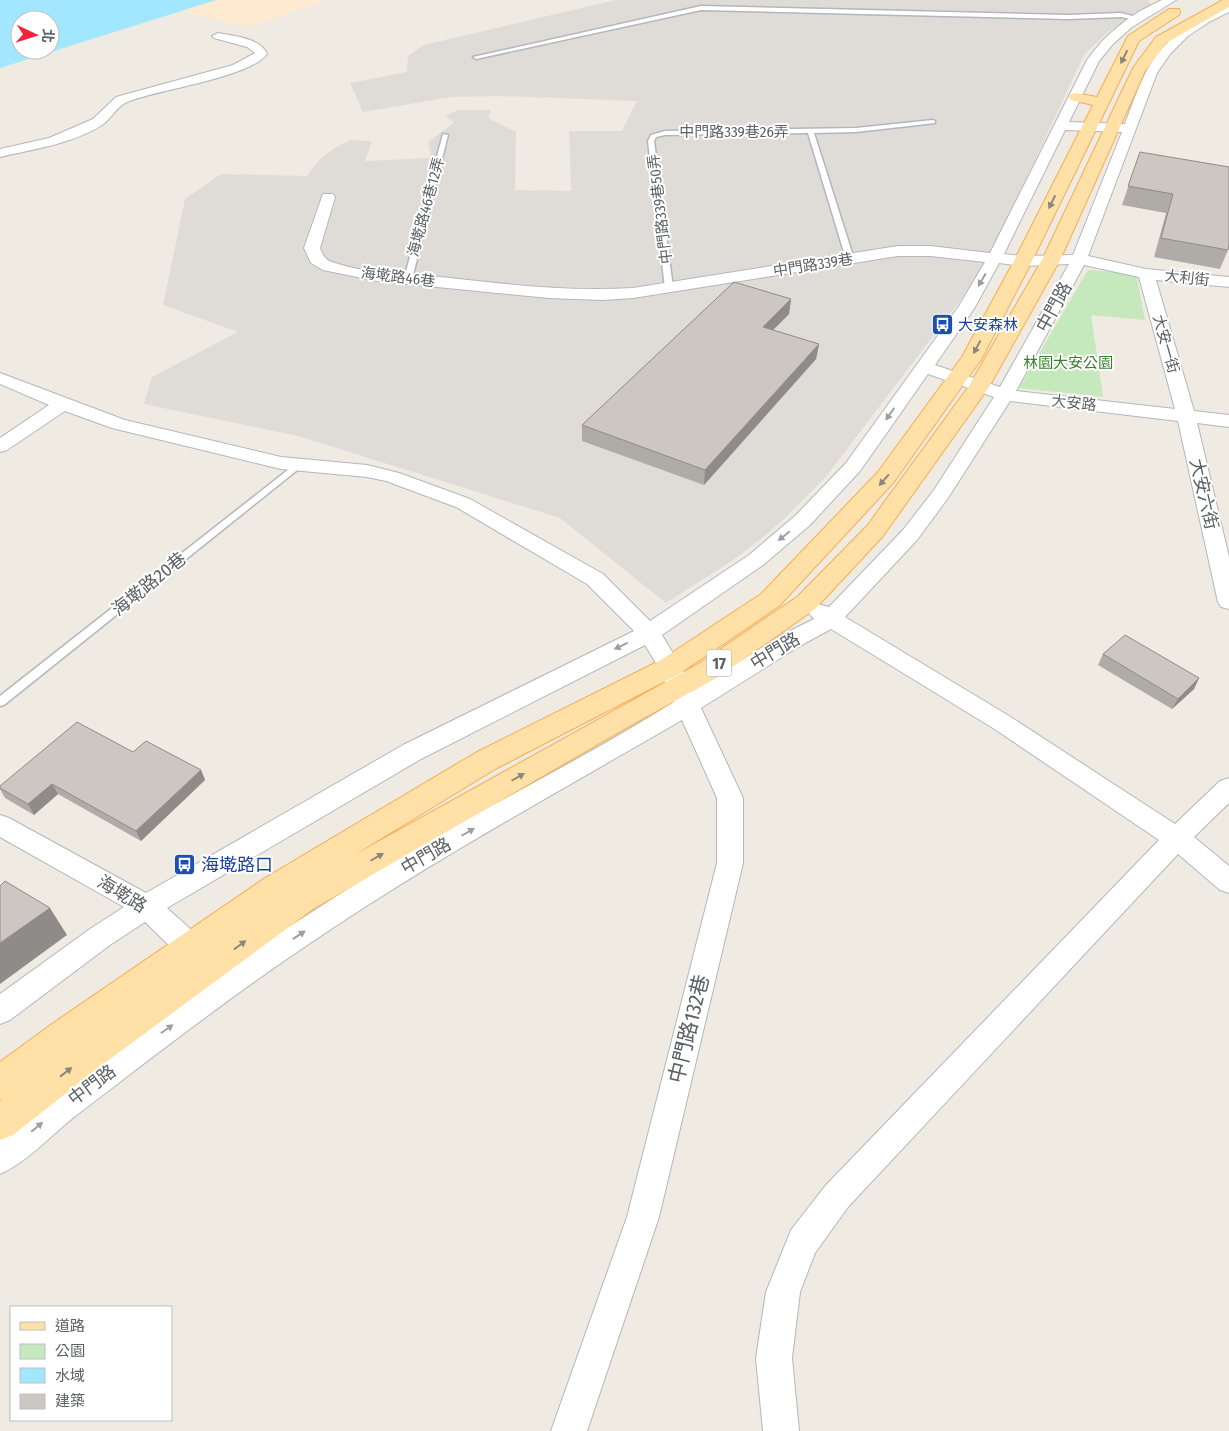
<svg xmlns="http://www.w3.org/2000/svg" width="1229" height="1431" font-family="'Fira Sans Condensed','Noto Sans TC',sans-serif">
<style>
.industrial{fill:#dfdcd7}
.green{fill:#c5e8bd}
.sand{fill:#fdead0}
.water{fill:#a2e7ff;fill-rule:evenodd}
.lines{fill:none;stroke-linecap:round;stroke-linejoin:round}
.service-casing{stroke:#b3b7bb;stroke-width:3}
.minor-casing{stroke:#b3b7bb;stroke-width:2}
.primary-casing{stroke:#faac50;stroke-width:2}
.service{fill:#fff;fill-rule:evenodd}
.minor{fill:#fff;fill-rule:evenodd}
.primary{fill:#ffe1a7;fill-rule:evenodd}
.wall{fill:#afaba7}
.shaded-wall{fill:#8f8b88}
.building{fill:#ccc7c2;stroke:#8f8b88}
.oneway{fill:#8c8778}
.oneway2{fill:#9da0a2}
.labels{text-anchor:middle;stroke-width:4;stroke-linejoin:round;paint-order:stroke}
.far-street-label{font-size:15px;fill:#5b6164;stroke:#fff}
.far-transit-label{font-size:15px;fill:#164399;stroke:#fff;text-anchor:start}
.far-park-label{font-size:15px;fill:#39812e;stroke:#fff}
.shield{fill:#fff;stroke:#8c9092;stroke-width:1}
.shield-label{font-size:16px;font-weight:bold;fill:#5b6164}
.street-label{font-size:18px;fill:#5b6164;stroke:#fff}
.transit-label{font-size:18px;fill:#164399;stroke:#fff;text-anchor:start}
.near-street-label{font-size:21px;fill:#5b6164;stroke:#fff}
</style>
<rect width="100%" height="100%" fill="#efeae2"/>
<!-- industrial -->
<path class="industrial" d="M616,0H1148L1153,8L1129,19L1109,31L1084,55L984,269L825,478L785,518L762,538L736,558L666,603L560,518L298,436L144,404L152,377L238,332L163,305L185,199L221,174L307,176L320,159L333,149L351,140L372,141L365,161L431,158L428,142L454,123L446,116L458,110H491L488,118L516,132L515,190L571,191L569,131H622L637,101L498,96L451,97L363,112L350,83L407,72L408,56L424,45Z"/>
<!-- green -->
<path class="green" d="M1088,270L1136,274L1145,320L1091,315L1103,397L1019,388Z"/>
<!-- sand -->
<path class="sand" d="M216,0H327L261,23L244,26L180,11Z"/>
<!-- water -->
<path class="water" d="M0,0H216L0,68ZM20,20H50V50H20Z"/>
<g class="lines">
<defs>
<path id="service" d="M701,6L1068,15L1121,13L1140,18L1137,20L1121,17L1068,19L701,10L476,59L473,57Z
M933,120L935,121V123L856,132L814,133L854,259L850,261L846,259L808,133L665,135L656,137L654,141L673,288L669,290L665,288L648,141L651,135L665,131L856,128Z
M443,134L448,135L412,279L408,281L404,279Z
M298,462L301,463V467L4,705L0,706V696Z"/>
<path id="minor" d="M1162,0H1176L1132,27L1113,44L1099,61L1069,122L1125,124C1131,107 1137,90 1145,74C1160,43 1196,13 1229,5V12L1209,22L1188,36L1170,54L1157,73L1088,256L1146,269L1229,277V287L1156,280L1194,411L1229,415V427L1197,423L1229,557V609L1221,607L1218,602L1178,421L1010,401L948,498L917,540L845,617L1009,716L1175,824L1220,781L1229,778V803L1194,837L1229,866V893L1220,890L1178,854L848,1207L815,1253L800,1292L792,1358L799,1431H763L756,1358L766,1292L791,1230L826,1185L1159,840L993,728L831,629L798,647L701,708L743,798V863L659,1217L587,1431H551L627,1217L717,863V798L682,720C553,795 420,867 297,952C222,1003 150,1059 78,1114C54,1132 28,1162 0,1174V1138C116,1043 241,955 369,876C469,815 575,764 674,702L659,668L645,645L421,759L167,908C184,924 204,938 214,960L210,969L200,972L190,969L180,956L145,922L110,945L10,1020L0,1024V994L90,929L124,907L0,837V815L9,818L146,893L403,745L634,631L587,584L456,507L386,481L367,477L281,469L112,428L65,411L7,450L0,452V438L49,405L0,384V373L125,420L281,457L367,465L399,473L470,499L603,574L650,621L749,555L796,515L846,463L959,306L985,262L930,256H898L633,298L602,300L549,298L377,281L323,270L311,263L304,248L323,194H333L335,197L320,248C323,256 326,261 335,263C368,274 406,274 440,277C504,284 568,292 633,288L898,246H930L990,253L1087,60C1106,33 1132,13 1162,0ZM1065,130L1122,132L1073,255L1023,256L1004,254ZM999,263L1023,266L1069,264L1000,387L935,365L975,307ZM1084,265L1139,277L1175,409L1016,391ZM928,374L994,397L934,490L903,530L829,607L818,604L810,606L807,611L814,619L782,635L693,691L681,667L662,635L763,565L810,525L860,471Z
M218,33C233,36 261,38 267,54C249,78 159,89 127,102C117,106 111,119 102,125C72,144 34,149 0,157V149L49,138L93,119L116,97L233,65L255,53L247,47L214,38L212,36Z"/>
<path id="primary" d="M1223,0H1229V7L1166,43L1145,71L1060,260L989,387L883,536L815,609L718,677L624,729L313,909L98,1068L13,1135L0,1140V1101L4,1098L0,1100V1062L52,1024L265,878L477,752L661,660L761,594L878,472L962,357L1014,261L1093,105L1071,100L1069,97L1071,94L1076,93L1097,97L1128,36L1169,9H1179L1180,12L1179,15L1139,41L1032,261L982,358L894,482L779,606L679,674L497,768L354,855L700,663L797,597L867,526L969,386L1042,260L1133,68L1156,37Z"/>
</defs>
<!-- service casing -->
<use href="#service" class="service-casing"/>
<!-- minor casing -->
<use href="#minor" class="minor-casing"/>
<!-- primary casing -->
<use href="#primary" class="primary-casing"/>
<!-- service -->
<use href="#service" class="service"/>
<!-- minor -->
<use href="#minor" class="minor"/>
<!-- primary -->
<use href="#primary" class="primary"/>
</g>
<!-- wall -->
<path class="wall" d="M1140,152L1228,250L1220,269L1154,257L1166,213L1122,205Z
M791,299L789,314L773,330L819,344L816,359L704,485L582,441V425Z
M1103,654L1199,678L1194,689L1172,709L1098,665Z
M133,752L201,770L205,780L141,841L58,794L34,815L5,798L0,789V786Z"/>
<!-- shaded-wall -->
<path class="shaded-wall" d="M791,299L789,314L761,342L763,327Z
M819,344L816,359L704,485L705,470Z
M1199,678L1194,689L1172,709L1178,699Z
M201,770L205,780L141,841L136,831Z
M52,784L58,794L34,815L28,804Z
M50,908L67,935L0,984V943Z"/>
<!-- building -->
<path class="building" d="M1140,152L1229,167V243L1228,250L1161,238L1173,194L1128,186Z
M734,282L791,299L763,327L819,344L705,470L582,425Z
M1125,635L1199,678L1178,699L1103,654Z
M77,722L133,752L146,741L201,770L136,831L52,784L28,804L0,788V786Z
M5,881L50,908L0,943V886Z"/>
<!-- one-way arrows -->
<defs><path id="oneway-solid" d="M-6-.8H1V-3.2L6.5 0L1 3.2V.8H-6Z" transform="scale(1.25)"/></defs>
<g class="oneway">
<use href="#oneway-solid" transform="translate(1124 57) rotate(116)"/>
<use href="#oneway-solid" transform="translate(1052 202) rotate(116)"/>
<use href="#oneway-solid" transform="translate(977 347) rotate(118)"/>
<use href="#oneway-solid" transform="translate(884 480) rotate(131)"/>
<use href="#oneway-solid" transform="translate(518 777) rotate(-30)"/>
<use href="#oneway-solid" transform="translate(377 857) rotate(-30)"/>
<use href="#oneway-solid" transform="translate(240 945) rotate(-36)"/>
<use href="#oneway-solid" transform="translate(66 1072) rotate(-38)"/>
</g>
<g class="oneway2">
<use href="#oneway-solid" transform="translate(982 280) rotate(120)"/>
<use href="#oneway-solid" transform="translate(890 414) rotate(125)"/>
<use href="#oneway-solid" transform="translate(784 536) rotate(141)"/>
<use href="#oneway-solid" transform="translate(621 646) rotate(154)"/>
<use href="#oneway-solid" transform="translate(468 832) rotate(-30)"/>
<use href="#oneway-solid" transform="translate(299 935) rotate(-33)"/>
<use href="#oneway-solid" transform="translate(167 1029) rotate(-35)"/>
<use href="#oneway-solid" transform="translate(37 1127) rotate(-40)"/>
</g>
<!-- icons -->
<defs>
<symbol id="bus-square" viewBox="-11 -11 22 22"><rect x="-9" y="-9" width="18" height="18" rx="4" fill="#1a4fb4" stroke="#fff"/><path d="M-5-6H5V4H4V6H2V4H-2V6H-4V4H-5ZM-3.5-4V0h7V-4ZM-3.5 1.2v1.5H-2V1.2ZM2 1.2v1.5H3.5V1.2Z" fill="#fff"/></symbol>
</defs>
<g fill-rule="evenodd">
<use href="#bus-square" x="930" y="312" width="25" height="25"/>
<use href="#bus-square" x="172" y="852" width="25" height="25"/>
</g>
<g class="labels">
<!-- far-street labels -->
<g class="far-street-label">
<text x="734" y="137">中門路339巷26弄</text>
<text transform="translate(426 207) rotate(-75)" y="5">海墘路46巷12弄</text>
<text transform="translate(660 209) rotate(-97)" y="5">中門路339巷50弄</text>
<text transform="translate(813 265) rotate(-9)" y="5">中門路339巷</text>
<text transform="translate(398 277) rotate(7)" y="5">海墘路46巷</text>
<text transform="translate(1187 278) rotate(6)" y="5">大利街</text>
<text transform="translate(1166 344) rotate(74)" y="5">大安一街</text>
<text transform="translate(1074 403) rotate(6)" y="5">大安路</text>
</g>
<!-- far-transit labels -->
<g class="far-transit-label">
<text x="958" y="330">大安森林</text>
</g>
<!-- far-park labels -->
<g class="far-park-label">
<text x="1068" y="368">林園大安公園</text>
</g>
<!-- shield labels -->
<rect class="shield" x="706.5" y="649.5" width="25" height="27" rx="4"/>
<g class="shield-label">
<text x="719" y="669">17</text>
</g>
<!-- street labels -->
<g class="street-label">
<text transform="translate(1054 307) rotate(-61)" y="6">中門路</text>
<text transform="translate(1204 494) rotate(77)" y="6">大安六街</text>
<text transform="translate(149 584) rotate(-39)" y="6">海墘路20巷</text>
<text transform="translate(775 651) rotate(-31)" y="6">中門路</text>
<text transform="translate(426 856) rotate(-30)" y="6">中門路</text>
<text transform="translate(122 894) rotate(31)" y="6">海墘路</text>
<text transform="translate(92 1085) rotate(-37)" y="6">中門路</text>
</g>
<!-- transit labels -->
<g class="transit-label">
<text x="201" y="871">海墘路口</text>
</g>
<!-- near-street labels -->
<g class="near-street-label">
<text transform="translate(689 1029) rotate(-76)" y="7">中門路132巷</text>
</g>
</g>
<!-- legend -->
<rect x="10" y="1306" width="162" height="115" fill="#ffffff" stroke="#bdc0c1"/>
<rect x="20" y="1322" width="25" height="8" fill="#ffe1a7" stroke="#bdc0c1"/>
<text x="55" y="1331" font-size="15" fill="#5b6164">道路</text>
<rect x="20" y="1344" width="25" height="15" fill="#c5e8bd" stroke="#bdc0c1"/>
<text x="55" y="1356" font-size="15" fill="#5b6164">公園</text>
<rect x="20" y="1368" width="25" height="15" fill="#a2e7ff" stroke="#bdc0c1"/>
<text x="55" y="1381" font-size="15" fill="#5b6164">水域</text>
<rect x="20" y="1394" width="25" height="15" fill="#ccc7c2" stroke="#bdc0c1"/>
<text x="55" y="1406" font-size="15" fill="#5b6164">建築</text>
<!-- north arrow -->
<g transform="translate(35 35) rotate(94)"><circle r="24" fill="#ffffff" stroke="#bdc0c1"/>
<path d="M0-4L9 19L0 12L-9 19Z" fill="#f42339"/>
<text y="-8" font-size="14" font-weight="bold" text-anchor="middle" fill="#5b6164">北</text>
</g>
</svg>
